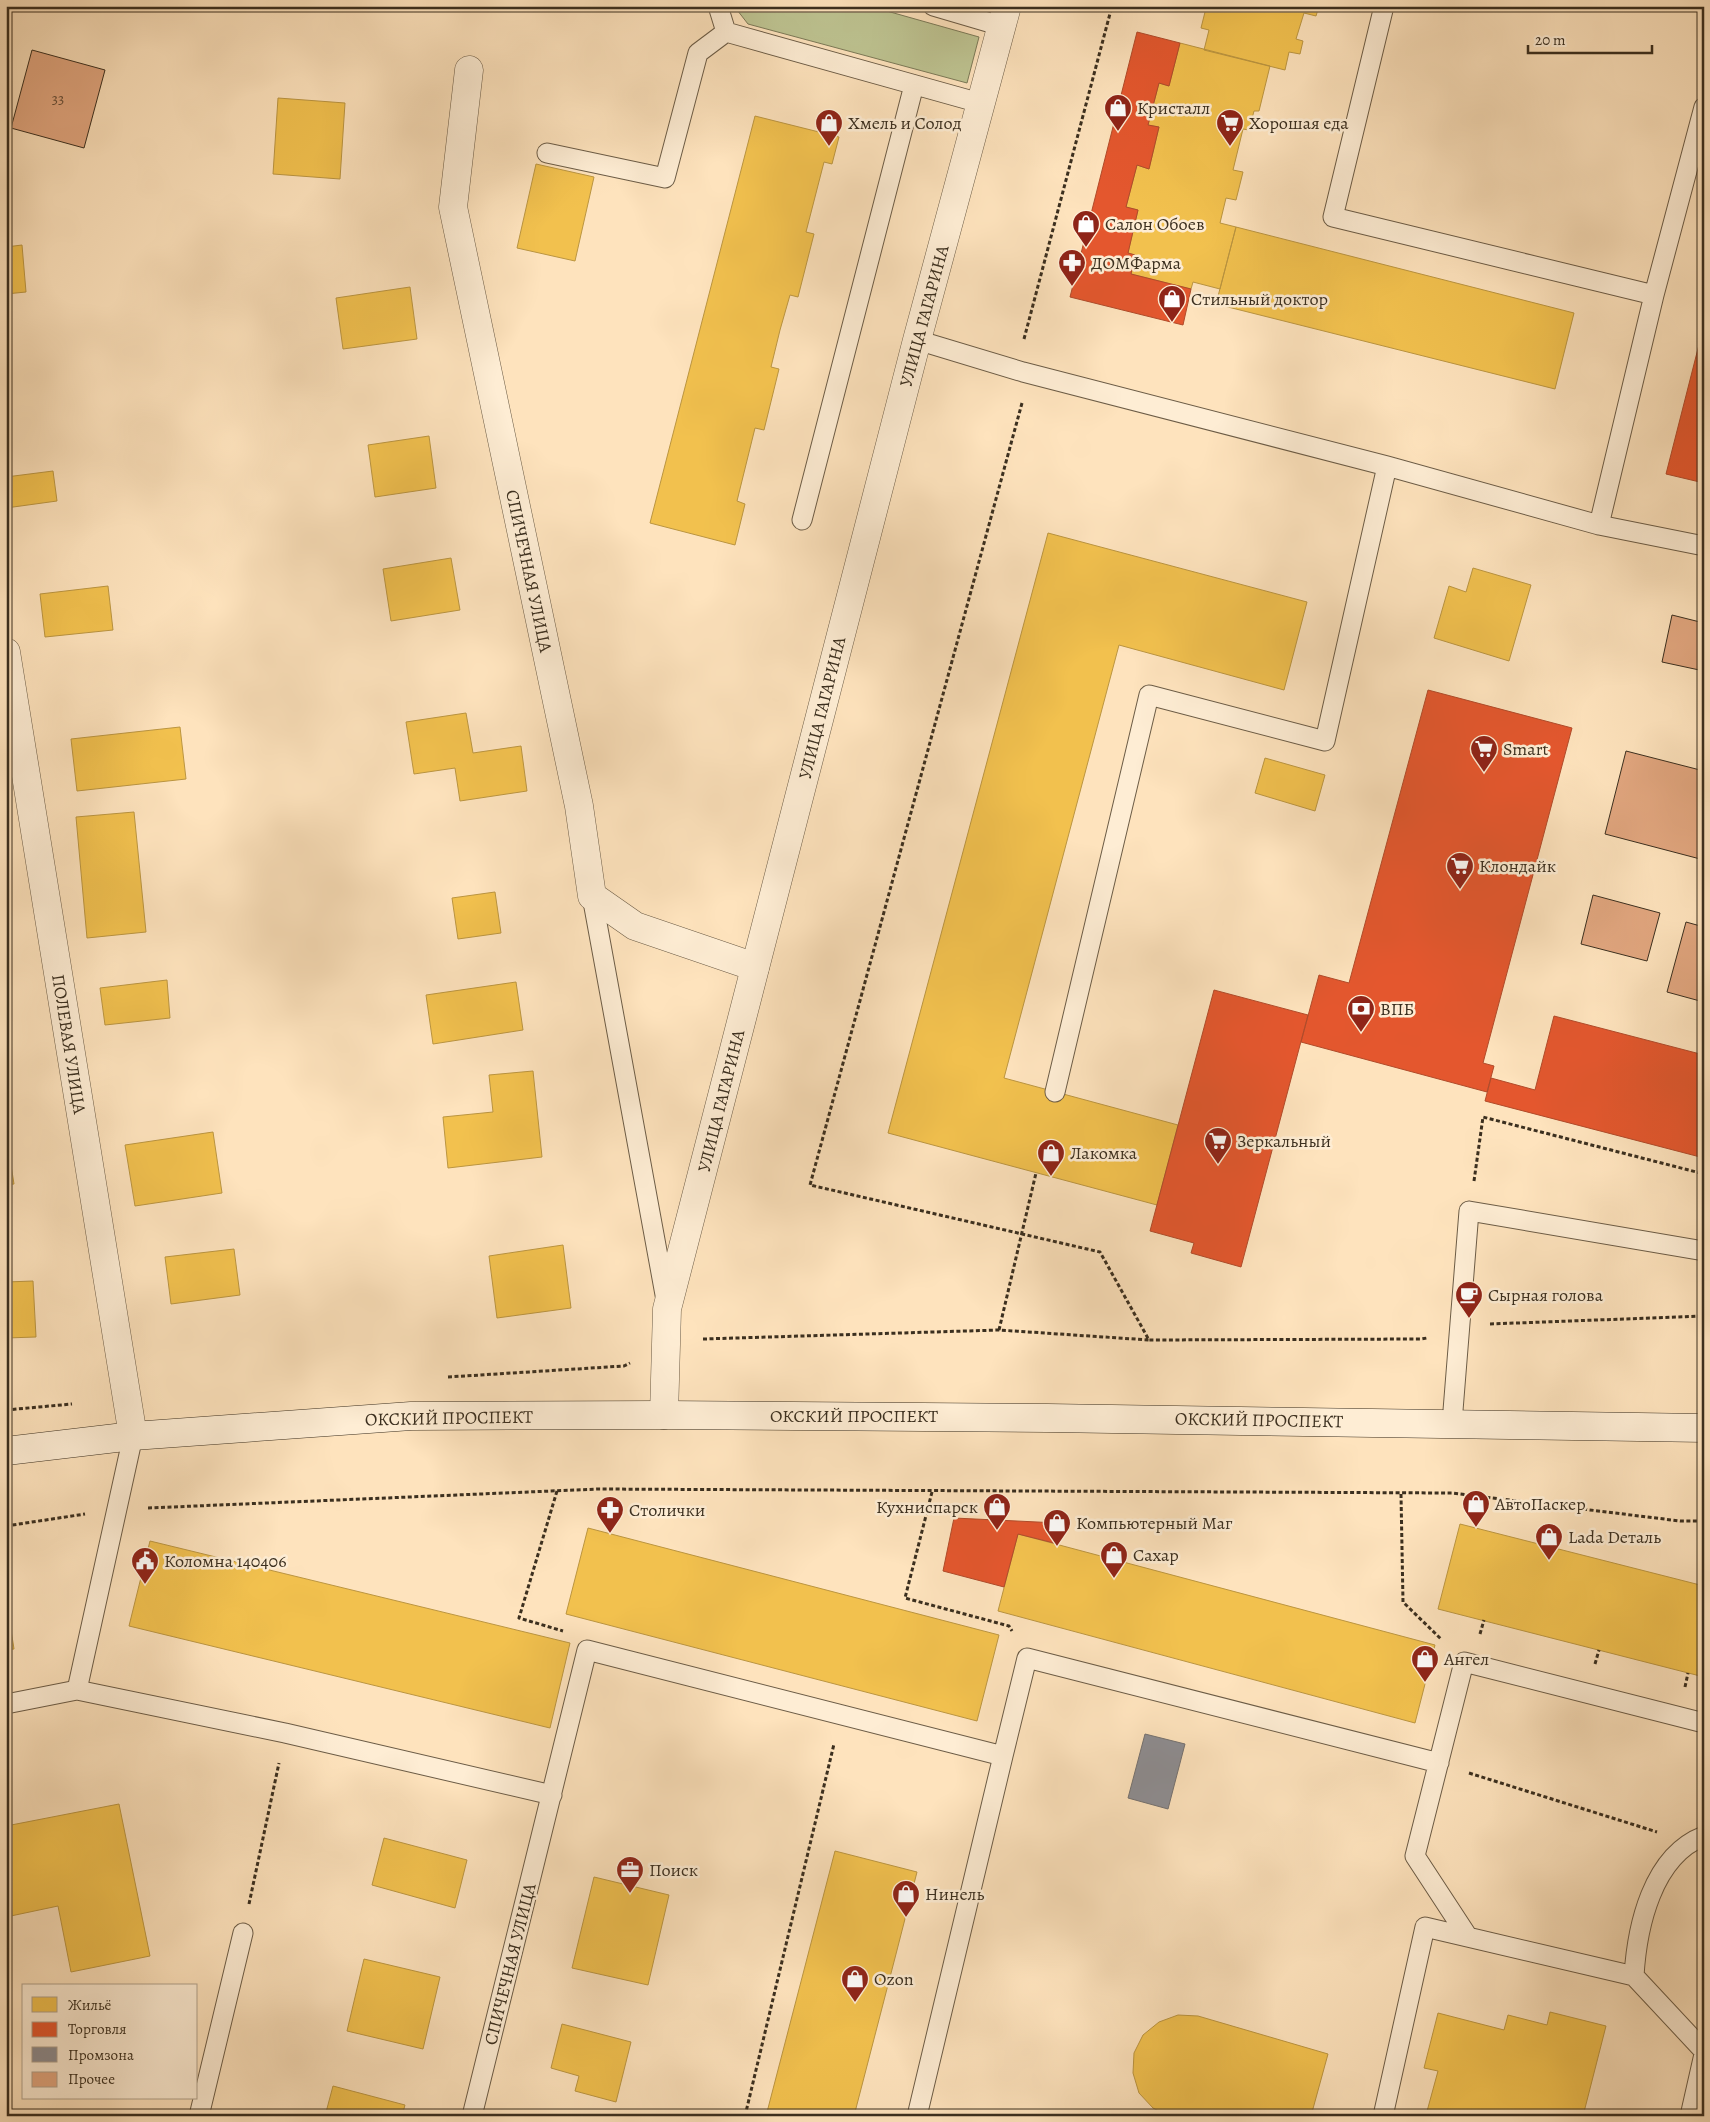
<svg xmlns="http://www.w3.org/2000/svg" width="1710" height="2122" font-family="Alegreya,serif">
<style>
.green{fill:#bec492;stroke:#7c7a58}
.homes{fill:#f2c14e;stroke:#bb9540}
.shops{fill:#e4572e;stroke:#b14b2a}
.industry{fill:#8d8d92;stroke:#747170}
.building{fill:#e2a780;stroke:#3b2f1f}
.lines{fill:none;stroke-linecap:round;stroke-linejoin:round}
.service-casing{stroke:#6c5c46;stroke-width:21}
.minor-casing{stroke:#6c5c46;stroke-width:29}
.tertiary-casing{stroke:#6c5c46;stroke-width:29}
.secondary-casing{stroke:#3b2f1f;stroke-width:29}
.path{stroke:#3b2f1f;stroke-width:3;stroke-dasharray:4 2.5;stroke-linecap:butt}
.service{stroke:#feedd4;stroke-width:19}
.minor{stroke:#feedd4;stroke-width:28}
.tertiary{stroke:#feedd4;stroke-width:28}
.secondary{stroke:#feedd4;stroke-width:28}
.labels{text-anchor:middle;stroke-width:5;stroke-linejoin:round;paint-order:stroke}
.number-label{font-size:15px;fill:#654d37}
.poi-label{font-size:18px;fill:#3b2f1f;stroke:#feedd4;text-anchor:start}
.street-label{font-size:18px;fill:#3b2f1f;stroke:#feedd4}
</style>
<rect width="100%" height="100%" fill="#fee3bd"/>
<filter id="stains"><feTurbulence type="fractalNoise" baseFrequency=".004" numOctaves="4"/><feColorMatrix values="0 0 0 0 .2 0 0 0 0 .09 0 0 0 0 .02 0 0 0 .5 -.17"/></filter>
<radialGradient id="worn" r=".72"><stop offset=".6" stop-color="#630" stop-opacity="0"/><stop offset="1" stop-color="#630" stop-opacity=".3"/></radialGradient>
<!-- green -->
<path class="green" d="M734,6H869L979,37L967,83L748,24Z"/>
<!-- homes -->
<path class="homes" d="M1216,6H1319L1316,16L1304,13L1296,39L1303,41L1300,54L1289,52L1285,70L1204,50L1209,30L1201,28L1206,8L1215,10Z
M1180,43L1270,66L1259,111H1254L1249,130L1243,129L1233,170L1243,172L1236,200L1226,198L1220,223L1236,227L1220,289L1193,282L1191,289L1131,274L1135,255L1128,253L1138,210L1126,207L1137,165L1149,169L1159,127L1148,125L1159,83L1169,86Z
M278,98L345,103L340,179L273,174Z
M755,116L839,137L832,164L824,162L806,232L814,234L798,297L790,295L780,330L771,367L779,369L764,430L755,428L737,501L745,504L735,545L650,523Z
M536,164L594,177L575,261L517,248Z
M1236,227L1574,313L1555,389L1216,304Z
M22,245L26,292L6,294V247Z
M410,287L417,339L343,349L336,298Z
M429,436L436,488L375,497L368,445Z
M53,471L57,501L6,508V477Z
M1048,533L1307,602L1284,690L1119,645L1004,1078L1178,1125L1157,1205L888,1133Z
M451,558L460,610L391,621L383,569Z
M1473,568L1531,585L1509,661L1434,638L1449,586L1466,592Z
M108,586L113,630L45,637L40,594Z
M466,713L473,753L521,746L527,791L460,801L455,768L414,774L406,722Z
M180,727L186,779L77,791L71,739Z
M1265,758L1325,775L1315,811L1255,793Z
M134,812L146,932L87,938L76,817Z
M495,892L501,933L458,939L452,898Z
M167,980L170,1018L105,1025L100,988Z
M516,982L523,1030L433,1044L426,995Z
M533,1071L542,1157L448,1168L443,1117L493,1112L489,1075Z
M213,1132L222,1193L135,1206L125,1145Z
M6,1134L14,1184L6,1185Z
M563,1245L571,1308L497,1318L489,1256Z
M234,1249L240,1295L171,1304L165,1257Z
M33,1281L36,1337L6,1338V1282Z
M1460,1524L1704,1586V1677L1438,1609Z
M588,1528L999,1635L977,1721L566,1614Z
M1018,1534L1435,1645L1415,1723L998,1611Z
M150,1541L570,1643L550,1728L129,1626Z
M6,1598L14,1649L6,1650Z
M119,1804L150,1956L71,1972L58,1906L6,1917V1826Z
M384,1838L467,1860L455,1908L372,1885Z
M835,1851L917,1872L896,1954L854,2116H766Z
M594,1877L669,1895L648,1985L572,1968Z
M364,1959L440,1977L423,2049L347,2031Z
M1550,2012L1606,2026L1583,2116L1426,2115L1438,2071L1424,2068L1438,2013L1504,2030L1508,2015L1547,2025Z
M1178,2015L1198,2016L1328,2054L1311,2116H1168L1153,2108L1139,2093L1133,2073L1134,2053L1143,2035L1159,2022Z
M562,2024L631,2042L616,2102L575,2091L579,2076L551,2068Z
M333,2086L405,2105L402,2116H325Z"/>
<!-- shops -->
<path class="shops" d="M1137,32L1180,43L1169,86L1159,83L1148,125L1159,127L1149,169L1137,165L1126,207L1138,210L1128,253L1135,255L1131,274L1191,289L1183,325L1070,297Z
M1704,325V483L1666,474Z
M1428,690L1572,728L1483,1063L1494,1066L1487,1092L1301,1042L1319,975L1349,983Z
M1214,990L1308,1015L1241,1267L1191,1253L1194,1243L1150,1231Z
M1554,1016L1704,1055V1158L1485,1101L1491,1078L1535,1090Z
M954,1518L1058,1523L1054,1543L1018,1534L1004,1587L943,1571Z"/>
<!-- industry -->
<path class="industry" d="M1145,1734L1185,1744L1168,1809L1128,1798Z"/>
<!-- building -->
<path class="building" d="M32,50L105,70L84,148L11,128Z
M1672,615L1704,623V671L1662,662Z
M1626,751L1704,771V860L1605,834Z
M1593,895L1660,913L1647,961L1581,944Z
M1686,922L1704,927V988L1700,1001L1667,992Z"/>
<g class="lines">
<defs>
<path id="service" d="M718,6L726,32L980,103
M933,6L1001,26
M1384,6L1333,217L1654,295L1599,525
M547,153L665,178L698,53L726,32
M1654,295L1704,107
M917,340L1023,372L1387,466L1599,525L1704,546
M802,520L914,85
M592,896L666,1300
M1055,1092L1149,695L1325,741L1387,466
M1452,1423L1469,1211L1704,1251
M77,1690L133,1436
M6,1704L77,1690L285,1733L552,1795
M1468,1937L1415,1856L1464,1662L1704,1723
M1634,1976C1637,1927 1652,1856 1704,1836
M199,2116L243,1933
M472,2116L587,1650L1003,1756L1027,1658L1439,1763
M917,2116L1003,1756
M1383,2116L1425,1927L1634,1976L1704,2051
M1690,2116L1704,2054"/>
<path id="minor" d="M469,70L453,207L579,806L592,896L635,926L755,967
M6,652L133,1436"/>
<path id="tertiary" d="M664,1415L667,1309L917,340L1007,6"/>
<path id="secondary" d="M6,1451L133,1436L411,1416L664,1415L1048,1418L1704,1428"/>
</defs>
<!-- service casing -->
<use href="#service" class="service-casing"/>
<!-- minor casing -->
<use href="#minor" class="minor-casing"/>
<!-- tertiary casing -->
<use href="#tertiary" class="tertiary-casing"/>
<!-- secondary casing -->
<use href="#secondary" class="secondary-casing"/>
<!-- path -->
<path class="path" d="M1024,339L1112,6
M1022,403L810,1185L1100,1252L1149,1340L1421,1339L1427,1338
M1474,1181L1483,1117L1704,1174
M1490,1324L1704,1316
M999,1330L1036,1173
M703,1339L999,1330L1149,1340
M448,1377L624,1366L630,1363
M6,1410L72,1404
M557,1491L519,1618L563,1631
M932,1492L905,1598L1009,1626L1012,1631
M1401,1494L1403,1602L1442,1640
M148,1508L599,1489L1452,1493L1680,1521H1704
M6,1526L85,1514
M1480,1634L1484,1620
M1595,1664L1599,1650
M1685,1687L1688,1673
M1469,1773L1657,1832
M249,1904L279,1763
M745,2116L834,1744"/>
<!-- service -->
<use href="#service" class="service"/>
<!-- minor -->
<use href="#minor" class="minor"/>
<!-- tertiary -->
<use href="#tertiary" class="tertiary"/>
<!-- secondary -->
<use href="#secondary" class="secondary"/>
</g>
<!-- icons -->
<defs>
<symbol id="shop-pin" viewBox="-11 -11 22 30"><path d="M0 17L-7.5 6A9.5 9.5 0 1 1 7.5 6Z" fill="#8f2418" stroke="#feedd4"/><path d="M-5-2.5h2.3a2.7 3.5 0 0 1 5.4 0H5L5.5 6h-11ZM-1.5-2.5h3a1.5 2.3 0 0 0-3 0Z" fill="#fff"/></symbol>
<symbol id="supermarket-pin" viewBox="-11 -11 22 30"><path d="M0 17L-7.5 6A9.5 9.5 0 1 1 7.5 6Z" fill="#8f2418" stroke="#feedd4"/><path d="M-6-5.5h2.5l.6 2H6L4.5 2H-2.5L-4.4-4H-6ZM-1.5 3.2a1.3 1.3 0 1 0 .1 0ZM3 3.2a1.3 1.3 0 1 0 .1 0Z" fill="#fff"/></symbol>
<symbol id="pharmacy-pin" viewBox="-11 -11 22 30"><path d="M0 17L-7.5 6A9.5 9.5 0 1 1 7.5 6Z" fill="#8f2418" stroke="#feedd4"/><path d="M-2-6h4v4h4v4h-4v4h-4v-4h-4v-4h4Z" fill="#fff"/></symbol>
<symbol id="bank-pin" viewBox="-11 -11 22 30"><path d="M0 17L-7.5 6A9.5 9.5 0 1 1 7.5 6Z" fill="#8f2418" stroke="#feedd4"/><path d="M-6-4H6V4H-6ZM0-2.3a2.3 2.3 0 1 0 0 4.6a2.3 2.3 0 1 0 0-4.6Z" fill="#fff"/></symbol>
<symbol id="cafe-pin" viewBox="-11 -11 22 30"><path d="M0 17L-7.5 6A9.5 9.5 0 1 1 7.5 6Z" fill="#8f2418" stroke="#feedd4"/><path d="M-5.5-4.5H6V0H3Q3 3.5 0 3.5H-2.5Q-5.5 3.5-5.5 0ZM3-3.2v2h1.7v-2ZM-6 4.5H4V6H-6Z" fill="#fff"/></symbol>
<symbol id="civic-pin" viewBox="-11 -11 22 30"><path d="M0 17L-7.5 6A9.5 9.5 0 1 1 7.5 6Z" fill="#8f2418" stroke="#feedd4"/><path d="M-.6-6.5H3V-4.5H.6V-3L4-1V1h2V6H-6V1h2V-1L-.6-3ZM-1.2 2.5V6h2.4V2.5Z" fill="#fff"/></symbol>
<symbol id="office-pin" viewBox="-11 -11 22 30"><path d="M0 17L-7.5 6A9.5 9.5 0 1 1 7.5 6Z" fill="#8f2418" stroke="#feedd4"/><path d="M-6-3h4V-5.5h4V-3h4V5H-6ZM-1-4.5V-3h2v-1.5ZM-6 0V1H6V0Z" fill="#fff"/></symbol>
</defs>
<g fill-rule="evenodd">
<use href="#shop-pin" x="1102" y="92" width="32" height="43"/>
<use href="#shop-pin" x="813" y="107" width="32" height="43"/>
<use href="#supermarket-pin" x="1214" y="107" width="32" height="43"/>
<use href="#shop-pin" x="1070" y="208" width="32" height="43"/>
<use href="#pharmacy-pin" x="1056" y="247" width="32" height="43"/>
<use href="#shop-pin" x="1156" y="283" width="32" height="43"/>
<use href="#supermarket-pin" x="1468" y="733" width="32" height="43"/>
<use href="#supermarket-pin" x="1444" y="850" width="32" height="43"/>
<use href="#bank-pin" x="1345" y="993" width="32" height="43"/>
<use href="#supermarket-pin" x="1202" y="1125" width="32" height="43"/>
<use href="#shop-pin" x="1035" y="1137" width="32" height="43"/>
<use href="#cafe-pin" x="1453" y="1279" width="32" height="43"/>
<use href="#shop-pin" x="1460" y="1488" width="32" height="43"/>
<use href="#shop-pin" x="981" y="1491" width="32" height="43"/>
<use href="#pharmacy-pin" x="594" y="1494" width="32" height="43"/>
<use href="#shop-pin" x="1041" y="1507" width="32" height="43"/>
<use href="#shop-pin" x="1533" y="1521" width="32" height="43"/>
<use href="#shop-pin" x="1098" y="1539" width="32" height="43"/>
<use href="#civic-pin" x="129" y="1545" width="32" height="43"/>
<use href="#shop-pin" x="1409" y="1643" width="32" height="43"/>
<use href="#office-pin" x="614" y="1854" width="32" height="43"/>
<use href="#shop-pin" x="890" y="1878" width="32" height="43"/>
<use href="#shop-pin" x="839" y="1963" width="32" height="43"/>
</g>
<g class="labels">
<!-- number labels -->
<g class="number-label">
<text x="58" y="104">33</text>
</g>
<!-- poi labels -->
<g class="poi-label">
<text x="1137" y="114">Кристалл</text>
<text x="848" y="129">Хмель и Солод</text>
<text x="1249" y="129">Хорошая еда</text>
<text x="1105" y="230">Салон Обоев</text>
<text x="1091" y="269">ДОМФарма</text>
<text x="1191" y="305">Стильный доктор</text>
<text x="1503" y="755">Smart</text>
<text x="1479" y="872">Клондайк</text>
<text x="1380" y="1015">ВПБ</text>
<text x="1237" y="1147">Зеркальный</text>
<text x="1070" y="1159">Лакомка</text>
<text x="1488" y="1301">Сырная голова</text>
<text x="1495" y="1510">АвтоПаскер</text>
<text x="978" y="1513" text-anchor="end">Кухниспарск</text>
<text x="629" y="1516">Столички</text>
<text x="1076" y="1529">Компьютерный Маг</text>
<text x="1568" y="1543">Lada Dеталь</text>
<text x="1133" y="1561">Сахар</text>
<text x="164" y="1567">Коломна 140406</text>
<text x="1444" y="1665">Ангел</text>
<text x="649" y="1876">Поиск</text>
<text x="925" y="1900">Нинель</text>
<text x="874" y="1985">Ozon</text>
</g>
<!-- street labels -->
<g class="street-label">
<text transform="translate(924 316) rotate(-75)" y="6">УЛИЦА ГАГАРИНА</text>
<text transform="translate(529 571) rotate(78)" y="6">СПИЧЕЧНАЯ УЛИЦА</text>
<text transform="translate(822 708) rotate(-76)" y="6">УЛИЦА ГАГАРИНА</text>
<text transform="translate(69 1044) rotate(81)" y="6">ПОЛЕВАЯ УЛИЦА</text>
<text transform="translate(721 1101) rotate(-76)" y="6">УЛИЦА ГАГАРИНА</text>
<text x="854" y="1422">ОКСКИЙ ПРОСПЕКТ</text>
<text transform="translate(449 1418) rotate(-1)" y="6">ОКСКИЙ ПРОСПЕКТ</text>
<text transform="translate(1259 1420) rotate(1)" y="6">ОКСКИЙ ПРОСПЕКТ</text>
<text transform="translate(510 1964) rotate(-76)" y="6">СПИЧЕЧНАЯ УЛИЦА</text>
</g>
</g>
<!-- margin -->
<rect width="1710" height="2122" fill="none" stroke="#fee3bd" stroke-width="25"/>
<rect x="8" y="8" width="1695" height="2107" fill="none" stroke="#3b2f1f" stroke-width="2.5"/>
<rect x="12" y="12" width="1685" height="2097" fill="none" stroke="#3b2f1f"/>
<!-- legend -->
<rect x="22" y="1984" width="175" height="115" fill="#feedd4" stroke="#b0a18c"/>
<rect x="32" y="1997" width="25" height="15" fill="#f2c14e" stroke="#b0a18c"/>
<text x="68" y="2010" font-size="15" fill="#3b2f1f">Жильё</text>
<rect x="32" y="2022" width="25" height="15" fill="#e4572e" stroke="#b0a18c"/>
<text x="68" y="2034" font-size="15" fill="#3b2f1f">Торговля</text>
<rect x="32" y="2047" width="25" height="15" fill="#8d8d92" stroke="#b0a18c"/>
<text x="68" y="2060" font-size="15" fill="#3b2f1f">Промзона</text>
<rect x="32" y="2072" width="25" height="15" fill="#e2a780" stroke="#b0a18c"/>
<text x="68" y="2084" font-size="15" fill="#3b2f1f">Прочее</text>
<!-- scale -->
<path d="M1528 45v8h124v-8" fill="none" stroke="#3b2f1f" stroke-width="2.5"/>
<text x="1535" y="45" font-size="15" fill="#3b2f1f" stroke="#feedd4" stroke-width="4" paint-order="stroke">20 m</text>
<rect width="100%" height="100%" filter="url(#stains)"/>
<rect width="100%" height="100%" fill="url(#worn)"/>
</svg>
